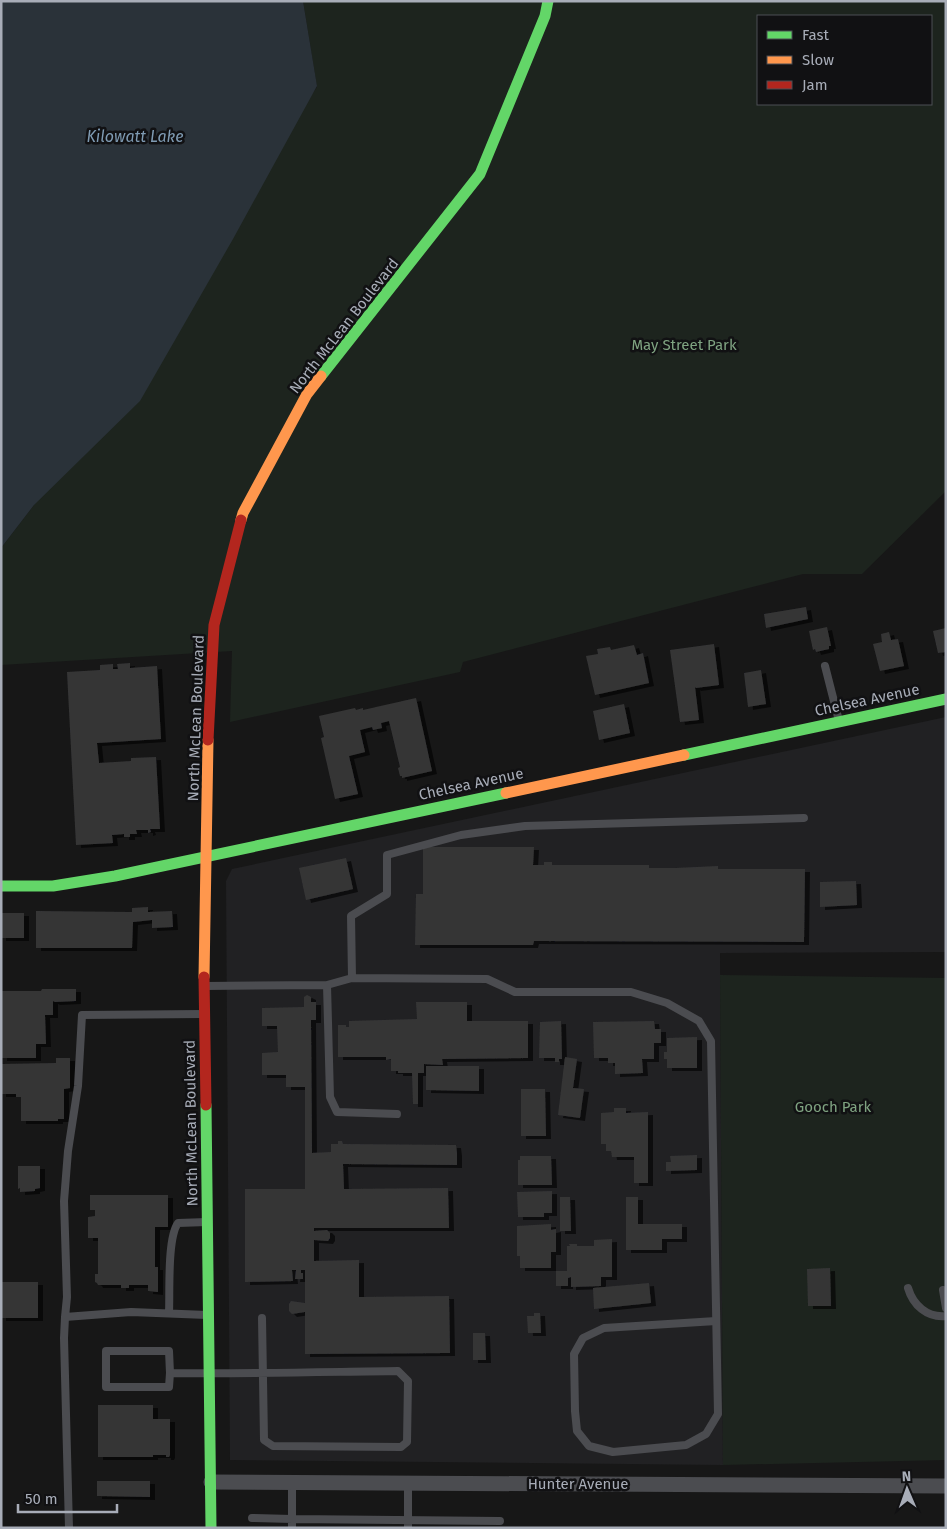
<svg xmlns="http://www.w3.org/2000/svg" width="947" height="1529" font-family="'Fira Sans',sans-serif">
<style>
.built{fill:#212123}
.green{fill:#1d241e;fill-rule:evenodd}
.water{fill:#2a3239}
.building{fill:#353536;filter:url(#shadow)}
.lines{fill:none;stroke-linecap:round;stroke-linejoin:round}
.lane{stroke:#4b4c50;stroke-width:8}
.street{stroke:#4b4c50;stroke-width:15}
.fast{stroke:#63d668;stroke-width:11}
.slow{stroke:#ff974d;stroke-width:11}
.jam{stroke:#b3261e;stroke-width:11}
.labels{text-anchor:middle;stroke-width:5;stroke-linejoin:round;paint-order:stroke}
.street-label{font-size:15px;fill:#a8adb8;stroke:#111113}
.park-label{font-size:15px;fill:#7fa381;stroke:#111113}
.water-label{font-size:16px;font-style:italic;fill:#7f9bb3;stroke:#111113}
</style>
<defs>
<filter id="shadow"><feDropShadow dx="5" dy="3" stdDeviation="0" flood-color="#0009"/></filter>
</defs>
<rect width="100%" height="100%" fill="#171717"/>
<!-- built -->
<path class="built" d="M946,717V952L720,953L723,1465L230,1460L226,881L232,869Z"/>
<!-- green -->
<path class="green" d="M303,1H946V491L862,574H803L463,662L460,672L230,722L232,651L1,665V548L34,505L317,87ZM758,16H931V104H758Z
M720,975L946,978V1460L723,1465Z"/>
<!-- water -->
<path class="water" d="M1,1H303L317,86L233,239L140,401L34,505L1,548Z"/>
<!-- building -->
<path class="building" d="M806,607L808,619L766,628L764,614Z
M827,627L831,646H829V649L816,652L815,649L813,650L809,631Z
M946,628V652L938,653L933,631Z
M889,632L891,640L898,639L904,666L880,671L873,644L882,642L881,634Z
M714,644L719,685L696,688L695,687L699,720L680,722L670,650Z
M634,645L637,655L643,653L649,683L595,695L586,656L598,654L597,649L610,647L611,650Z
M130,663V668L157,666L161,739L97,743L99,763L131,761V758L156,757L160,829H150L151,832L148,833V830H136L137,834H130V837H124V834L112,835L113,843L76,845L67,672L100,670V665L113,664V669H118L117,664Z
M761,670L766,704L748,707L744,673Z
M416,698L432,771L402,778V776H400L398,768L400,767L389,721L381,723L382,728L373,730L372,727L360,730L365,752L349,756L358,794L335,799L321,738L324,737L319,716L355,708L356,710L363,708V710Z
M624,704L630,733L599,740L593,711Z
M423,847H534L533,865H544V862H552V865H649V868H675L718,866V869H805L804,942L534,941L533,945H415L416,894H423Z
M346,858L353,889L306,900L299,868Z
M856,881L857,905L820,907V882Z
M148,907V912L172,911L173,927L152,928V920L133,922L132,948H36V911L132,912V908Z
M1,913H24V938H1Z
M42,989H76V1001L55,1002L53,1001V1015H45L46,1044H36V1058H2L1,991H41Z
M307,995L311,997V1002H316V1020H311L312,1153L331,1152V1144H338V1141H342L343,1144L456,1145L457,1153V1165L343,1164L344,1189L448,1188L449,1228H314V1231L327,1230L330,1233V1238L328,1241L314,1240V1261L359,1260V1297L449,1296L450,1353L305,1354V1312L292,1314L289,1311V1304L291,1301L305,1303V1270H301V1273H303V1279H295L296,1270H292L293,1281L245,1282V1189H305V1087H286V1075H262V1053L278,1052L277,1026H262V1008L304,1007V997Z
M416,1002H467V1021H528V1058L442,1059L443,1065L424,1064V1073H418V1104H413L412,1073H398V1071H391V1059L386,1060V1057H338V1025H346V1027H349V1021L417,1019Z
M561,1021L562,1059H559V1062H555V1058H539L540,1022Z
M654,1021L655,1029H661V1043H654V1059H642L643,1073L615,1074V1063H608V1058H594L593,1022Z
M697,1037V1068H667V1059H664V1052H667V1038Z
M565,1057L577,1059L573,1088L584,1089L580,1118L558,1115Z
M56,1058H70V1088L64,1089V1119H58V1121H21V1097H16V1094H1V1064L56,1063Z
M426,1066H479V1091L426,1090Z
M521,1089H545L546,1136H521Z
M614,1108H626V1113L648,1112V1183H634V1157H612L611,1151H606V1144H601V1113L614,1112Z
M697,1155V1170L666,1171V1162H671L670,1156Z
M520,1156H551L552,1185H518V1160H520Z
M18,1166H40V1188L35,1189V1191L20,1192V1188L18,1189Z
M552,1191V1213H544V1217H518L517,1192Z
M90,1195H168V1227H155V1267H158V1292L148,1291V1285H129V1288H121V1285H98L97,1283L95,1282V1274H98V1238H88V1217L95,1216V1210H90Z
M560,1197H570L571,1231H560Z
M626,1197H638V1224H682V1239H662V1250H626Z
M551,1224V1230L556,1229V1252H551V1268H520V1256H517V1226Z
M612,1239V1277H601V1286L571,1287V1277L568,1278V1286H556V1271H567V1246H570L569,1244H577V1246H594V1240Z
M830,1268L831,1306H808L807,1269Z
M1,1282H38V1318H1Z
M649,1283L651,1303L594,1309L593,1288Z
M534,1313H540L541,1333H528L527,1316H534Z
M473,1333H485L486,1360H473Z
M98,1405H153V1419H170V1455L169,1457H166V1455H153V1457H98Z
M97,1481H150V1497L97,1496Z"/>
<g class="lines">
<!-- lane -->
<path class="lane" d="M825,666L839,721
M352,978L351,916L387,894V855L461,835L525,826L804,818
M327,985L330,1097L337,1112L397,1114
M205,986L327,985L352,978L487,979L515,992H631L667,1003L699,1021L711,1041L718,1414L706,1434L686,1445L613,1452L589,1446L577,1431L575,1411L574,1354L583,1338L604,1328L716,1321
M908,1288C913,1305 927,1318 946,1316
M943,1290L946,1308
M169,1313C170,1293 167,1238 178,1223L207,1222
M65,1317L67,1297L64,1201L68,1151L78,1086L82,1015L203,1014
M170,1373L169,1387H106V1351H169L170,1373C246,1374 322,1372 398,1371L408,1381L407,1442L401,1447L273,1446L264,1440L262,1318
M292,1483V1519L500,1521
M252,1518L292,1519V1528
M69,1528L64,1338L65,1317L131,1312L207,1315
M408,1528V1483"/>
<!-- street -->
<path class="street" d="M211,1482L946,1486"/>
<!-- fast -->
<path class="fast" d="M321,376L480,174L545,16L548,1
M684,755L946,699
M1,886H53L115,876L506,793
M206,1105L211,1528"/>
<!-- slow -->
<path class="slow" d="M241,520L243,513L307,394L321,376
M506,793L684,755
M204,977L208,740"/>
<!-- jam -->
<path class="jam" d="M208,740L214,625L241,520
M204,977L206,1105"/>
</g>
<g class="labels">
<!-- street labels -->
<g class="street-label">
<text transform="translate(344 326) rotate(-52)" y="5">North McLean Boulevard</text>
<text transform="translate(867 700) rotate(-12)" y="5">Chelsea Avenue</text>
<text transform="translate(196 718) rotate(-88)" y="5">North McLean Boulevard</text>
<text transform="translate(471 784) rotate(-12)" y="5">Chelsea Avenue</text>
<text transform="translate(191 1123) rotate(-91)" y="5">North McLean Boulevard</text>
<text x="578" y="1489">Hunter Avenue</text>
</g>
<!-- park labels -->
<g class="park-label">
<text x="684" y="350">May Street Park</text>
<text x="833" y="1112">Gooch Park</text>
</g>
<!-- water labels -->
<g class="water-label">
<text x="135" y="142">Kilowatt Lake</text>
</g>
</g>
<!-- border -->
<rect width="947" height="1529" fill="none" stroke="#a8adb8" stroke-width="5"/>
<!-- legend -->
<rect x="757" y="15" width="175" height="90" fill="#111113" stroke="#4d4f55"/>
<rect x="767" y="31" width="25" height="8" fill="#63d668" stroke="#4d4f55"/>
<text x="802" y="40" font-size="15" fill="#a8adb8">Fast</text>
<rect x="767" y="56" width="25" height="8" fill="#ff974d" stroke="#4d4f55"/>
<text x="802" y="65" font-size="15" fill="#a8adb8">Slow</text>
<rect x="767" y="81" width="25" height="8" fill="#b3261e" stroke="#4d4f55"/>
<text x="802" y="90" font-size="15" fill="#a8adb8">Jam</text>
<!-- north arrow -->
<g transform="translate(907 1489) rotate(358)" stroke="#111113" stroke-width="4" paint-order="stroke">
<path d="M0-4L9 19L0 12L-9 19Z" fill="#a8adb8"/>
<text y="-8" font-size="14" font-weight="bold" text-anchor="middle" fill="#a8adb8">N</text>
</g>
<!-- scale -->
<path d="M18 1504v8h99v-8" fill="none" stroke="#a8adb8" stroke-width="2.5"/>
<text x="25" y="1504" font-size="15" fill="#a8adb8" stroke="#111113" stroke-width="4" paint-order="stroke">50 m</text>
</svg>
